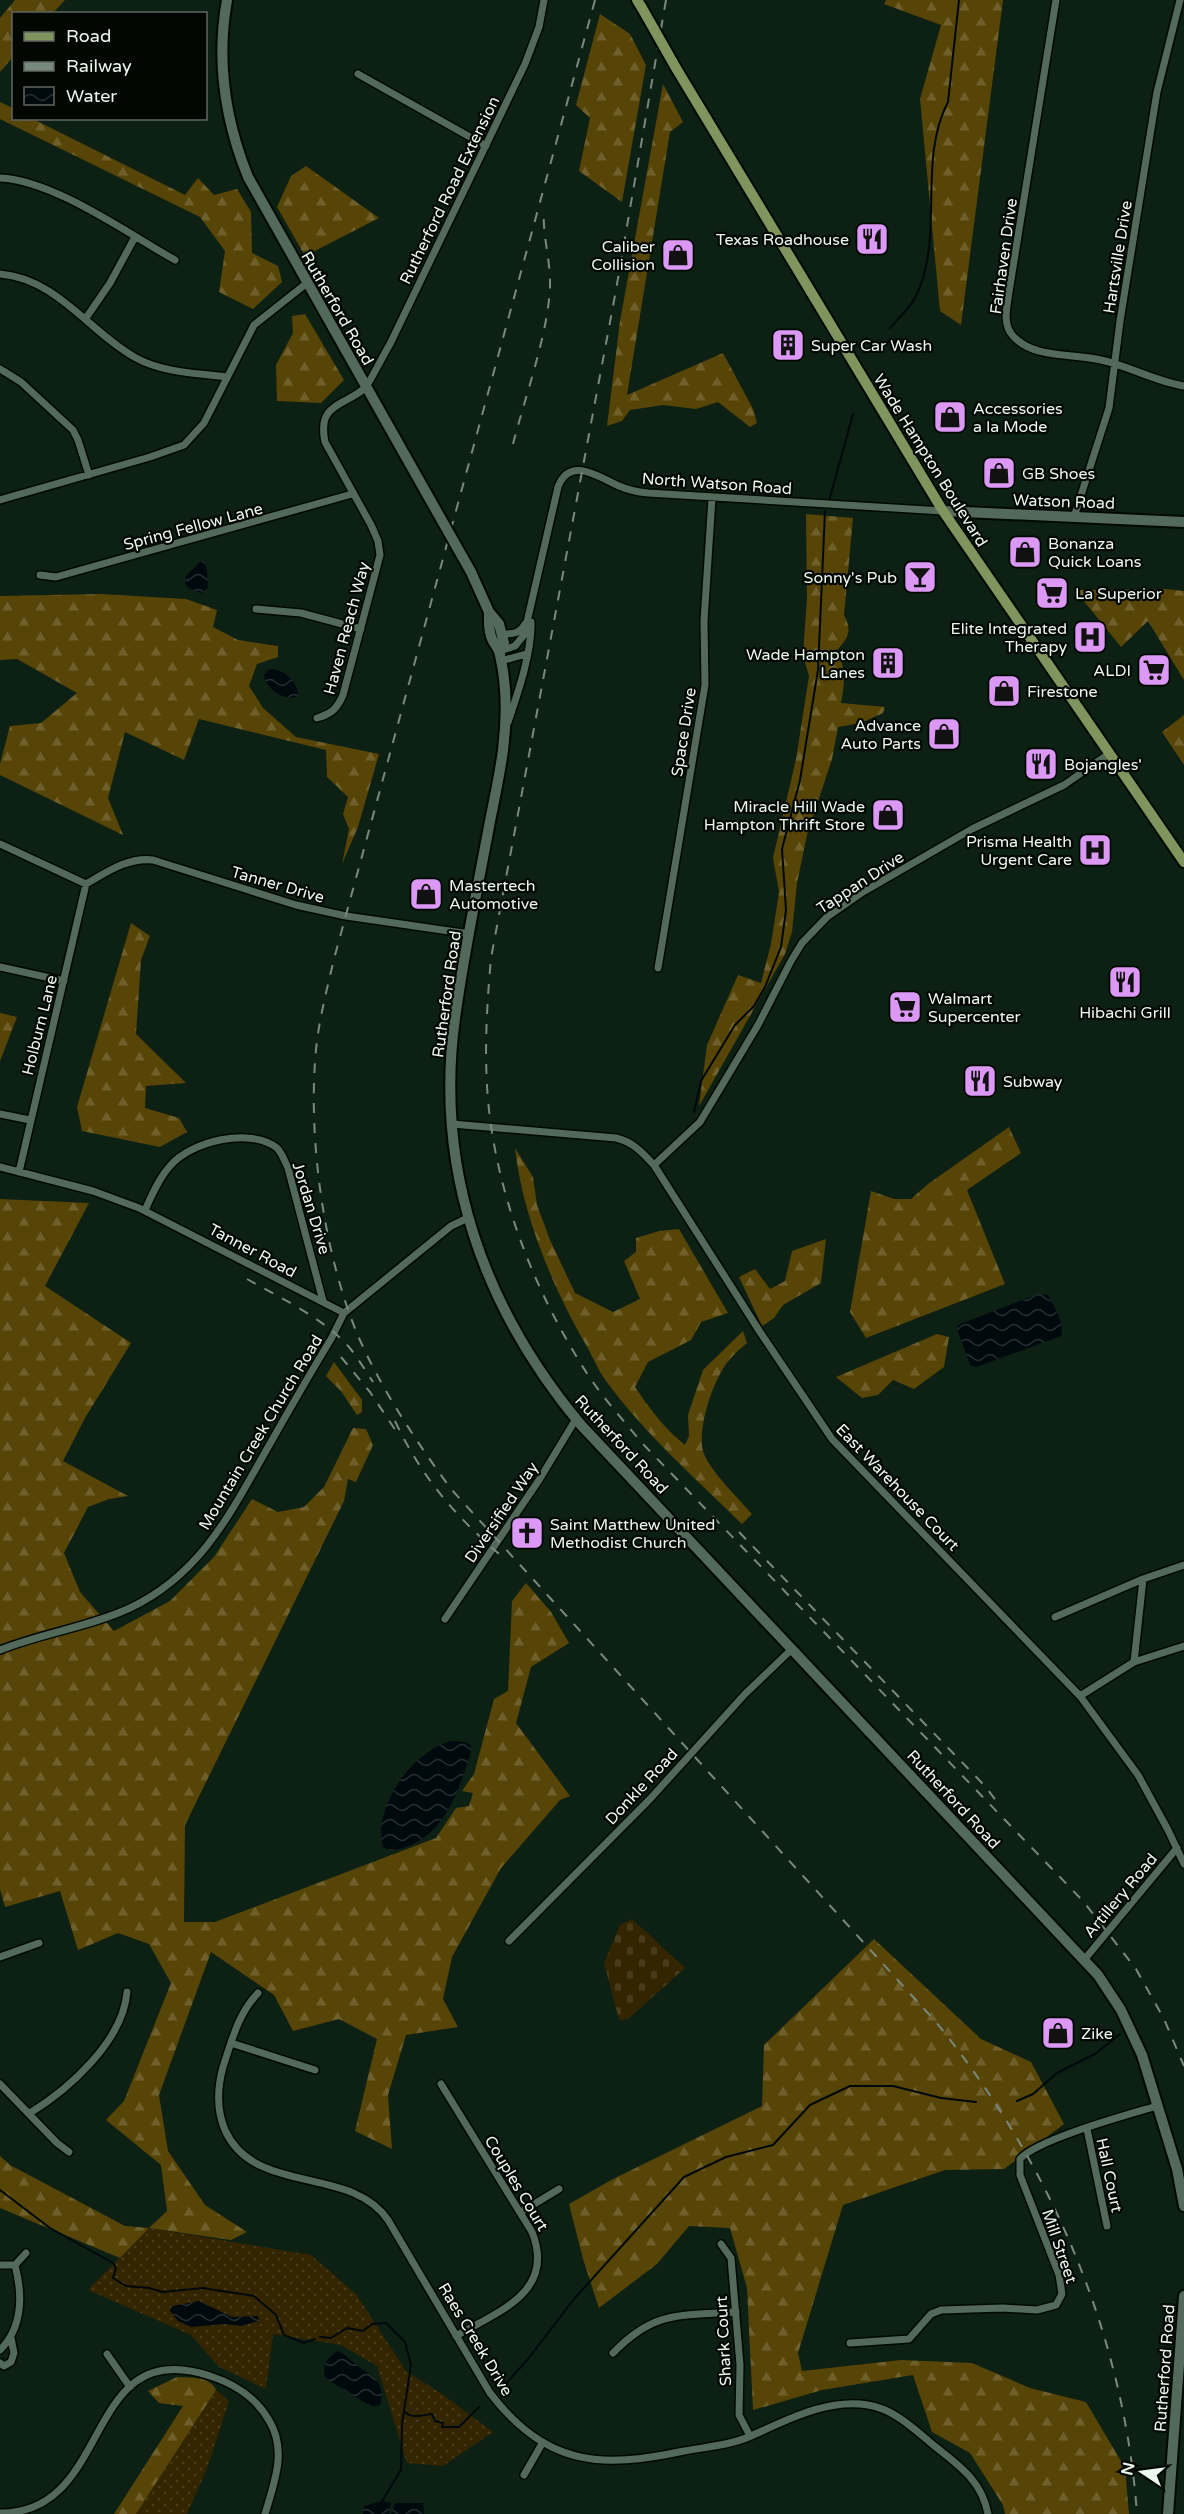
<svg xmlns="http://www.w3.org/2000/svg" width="1184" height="2514" font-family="'Varela Round',sans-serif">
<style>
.grass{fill:url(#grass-dots)}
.forest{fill:url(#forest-firs)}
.cemetery{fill:url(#cemetery-stones)}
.water{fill:url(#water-waves)}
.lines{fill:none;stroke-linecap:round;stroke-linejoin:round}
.stream{stroke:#00090e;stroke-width:2}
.street-casing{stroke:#000902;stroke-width:10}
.secondary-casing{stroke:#000902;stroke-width:14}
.primary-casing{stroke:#000902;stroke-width:14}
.street{stroke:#53695a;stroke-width:7}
.secondary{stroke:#53695a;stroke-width:10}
.primary{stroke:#7f955d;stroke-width:10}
.rail{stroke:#79897e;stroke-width:2;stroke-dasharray:10 10;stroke-linecap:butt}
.secondary-bridge-casing{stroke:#000902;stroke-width:14;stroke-linecap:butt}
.primary-bridge-casing{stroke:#000902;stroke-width:14;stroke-linecap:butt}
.secondary-bridge{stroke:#53695a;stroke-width:10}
.primary-bridge{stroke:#7f955d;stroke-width:10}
.labels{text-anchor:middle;stroke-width:4.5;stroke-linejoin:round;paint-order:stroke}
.street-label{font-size:16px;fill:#ecf8ef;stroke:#020704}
.poi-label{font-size:16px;fill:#ecf8ef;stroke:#020704;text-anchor:start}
</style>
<defs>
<pattern id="grass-dots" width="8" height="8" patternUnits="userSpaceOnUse" patternTransform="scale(1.5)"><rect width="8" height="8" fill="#332500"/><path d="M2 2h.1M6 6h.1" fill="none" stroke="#473b19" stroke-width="1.8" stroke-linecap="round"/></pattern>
<pattern id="forest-firs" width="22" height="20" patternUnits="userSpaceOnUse" patternTransform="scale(1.5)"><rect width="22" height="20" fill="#574407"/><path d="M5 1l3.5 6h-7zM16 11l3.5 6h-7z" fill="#6f602b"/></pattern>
<pattern id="cemetery-stones" width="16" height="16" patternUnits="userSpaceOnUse" patternTransform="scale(1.5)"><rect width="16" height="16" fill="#332500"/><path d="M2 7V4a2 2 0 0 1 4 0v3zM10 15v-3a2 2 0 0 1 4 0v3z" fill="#473b19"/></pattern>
<pattern id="water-waves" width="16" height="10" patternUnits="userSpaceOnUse" patternTransform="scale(1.5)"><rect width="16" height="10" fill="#00090e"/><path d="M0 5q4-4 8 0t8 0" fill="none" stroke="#252e31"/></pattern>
</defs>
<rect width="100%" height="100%" fill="#0c2013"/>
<!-- grass -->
<path class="grass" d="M149,2228L311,2255L356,2294L406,2371L442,2394L493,2432L443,2466L407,2463L377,2366L341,2345L273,2334L266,2389L219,2367L191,2335L88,2290Z
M216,2390L229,2401L208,2466L187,2514H136Z"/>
<!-- forest -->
<path class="forest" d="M15,0H65L53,13L14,14L13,57L0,72V18Z
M886,0H1003L961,325L940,311L920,99L941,25L884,4Z
M600,14L630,34L646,65L622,202L579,171L590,118L576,105Z
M663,84L683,122L670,132L627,395L723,353L753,409L757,423L750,427L718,402L696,409L663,405L630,410L622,421L607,426L620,321Z
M0,102L13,108L14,118L33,119L185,195L198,178L214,195L237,189L251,212L252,253L278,266L282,282L253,309L219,292L225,251L200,217L0,119Z
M306,166L379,218L305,256L277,207L291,176Z
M305,314L344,380L321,403L277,401L276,365L293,333L292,316Z
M806,514L853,518L844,615C852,630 849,638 837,650C846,669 845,682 841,703L885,707L883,713L861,723L838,727L832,759L807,835L797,883L792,932L785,954L699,1106L707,1045L738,975L761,983L771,944L779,892L773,858L796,759L809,676L803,655L807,598Z
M1165,589L1184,591V680L1148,621L1121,647L1075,590Z
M100,594L186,599L217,610L213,627L238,640L278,646V657L257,664L249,686L263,708L296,737L379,754L358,827L342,864L349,829L343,814L348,797L327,777L326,750L199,719L184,760L125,732L108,798L123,835L0,775V764L10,726L41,723L77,693L17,659L0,660V596Z
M1184,715V765L1162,732Z
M131,923L150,936L141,960L136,1034L186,1083L146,1086L145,1108L179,1118L187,1132L160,1147L82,1131L77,1107Z
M0,1013L17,1017L0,1061Z
M1009,1127L1021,1153L967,1190L1005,1284L866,1338L850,1312L871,1191L894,1199H911L928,1184Z
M515,1148L533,1177L537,1205L550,1240L575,1293L613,1312L640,1299L624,1261L636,1252V1238L659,1231L679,1229L728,1313L701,1322L691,1340L648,1362L635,1387C649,1408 665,1429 685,1445L689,1436L688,1415L703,1370L743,1331L747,1343C741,1348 735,1353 730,1359C714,1377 697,1427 703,1451C708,1469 739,1499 752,1514L742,1524C695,1478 645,1434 606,1381C598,1370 593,1357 586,1345C553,1288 522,1214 515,1148Z
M0,1199L89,1203L45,1286L131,1343L85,1418L63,1461L128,1496L109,1499L88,1507L64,1553L80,1592L114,1631L170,1601L214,1557L252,1499L278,1512L304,1507L324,1487L353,1428L366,1429L373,1445L356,1482L348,1479L344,1501L185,1825L184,1922H215L436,1838L456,1808L469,1806L473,1793L462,1791L474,1774L494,1699L508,1691L512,1601L526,1583L551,1612L569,1643L531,1667L516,1723L570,1796L560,1800L501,1868L452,1957L443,1999L458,2027L406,2035L388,2095L392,2149L355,2131L377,2039L339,2019L293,2031L274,1995L211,1952L159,2095L168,2151L205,2205L247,2232L231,2240L149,2228L120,2258L0,2208V2156L10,2165L125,2226L149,2228L167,2211L161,2165L106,2120L124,2101L171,1983L149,1944L118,1933L78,1950L60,1891L5,1907L0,1889Z
M826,1239L821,1283L783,1305L774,1318L762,1326L739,1277L755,1269L770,1289L785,1281L792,1251Z
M937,1334L949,1337L944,1367L914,1389L893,1380L878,1395L862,1398L836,1377Z
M334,1362L362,1400V1412L357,1415L341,1391L326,1376Z
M874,1939L981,2039L1031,2062L1064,2124L1004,2169L945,2170L843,2205L798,2353L802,2371L901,2360L972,2363L1030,2388L1086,2402L1125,2468L1129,2514H1005L1003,2505L970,2453L932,2432L913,2375L822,2390L753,2410L747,2288L730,2228L689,2226L657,2264L599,2308L583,2259L569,2204L613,2179L762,2106L764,2045Z
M177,2377C191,2378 210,2376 216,2390L136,2514H114L183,2406L159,2403L148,2391Z"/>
<!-- cemetery -->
<path class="cemetery" d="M632,1919L685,1968L628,2019L619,2020L604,1963L620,1925Z"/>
<!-- water -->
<path class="water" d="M204,560L207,571L208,588L201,593L188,588L185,583V577L201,561Z
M269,669C284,669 298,681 298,696C284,702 266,689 264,675Z
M1038,1294L1048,1295C1054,1307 1065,1322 1061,1336L976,1367L970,1365L957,1329L958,1325Z
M452,1741L465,1742L471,1745V1752C459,1789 446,1833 406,1847C398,1850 390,1851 383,1847C372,1807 413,1750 452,1741Z
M199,2301L232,2317L258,2316L259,2321L241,2326L224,2324L191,2327L178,2321L170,2311L172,2306Z
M337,2351C346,2354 346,2357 353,2362C368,2375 387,2379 380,2405L372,2407L325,2378C322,2364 326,2360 337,2351Z
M382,2501L391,2503L389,2514H363L364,2506Z
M395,2503H423L424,2514H391Z"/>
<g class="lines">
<!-- stream -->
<path class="stream" d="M890,328C898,319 910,308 916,296C945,236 917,161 948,102L959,0
M829,501L853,414
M694,1112L701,1081L735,1025L754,1006L765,987L781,947L786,910L782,849L800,780L818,670L825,511
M1017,2101L1033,2094L1057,2073L1095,2054L1120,2034
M0,2190L50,2228L113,2263L116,2268L113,2278L126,2286L149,2288L163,2292L203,2288L254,2296L276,2315L284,2335L304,2343L315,2339
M320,2337L331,2338L347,2328L363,2331L372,2324L386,2323L405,2342L411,2365L402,2424L401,2470L382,2501
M502,2388L528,2359L574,2299L684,2177L726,2157L773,2145L810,2105L850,2086H893L941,2098L976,2102
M405,2412C412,2419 423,2415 432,2414L435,2421L443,2423L442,2427H459L479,2407"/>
<defs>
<path id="street" d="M1056,0L1009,292C1007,307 1002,324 1013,336C1033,359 1073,353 1101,360C1129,366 1154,381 1184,386
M358,74L486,146
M0,178C53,180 127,233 175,260
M0,274C58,279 89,332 136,358C164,373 196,373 227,377
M86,318L110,283L135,237
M0,369L21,382L73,430L78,440L89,475
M0,500L150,457L184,445L204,423L254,325L307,283
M1074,517L1109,408L1120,321L1157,92L1180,0
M40,575L56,577L352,494
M256,609L301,613L361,629
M502,634C513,634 519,634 525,624
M500,651L515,646L524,635L558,487C570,455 600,478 619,486C628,490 638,492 648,493L943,511
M501,661L526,654
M317,718C331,714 337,709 343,695L380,555L378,541L371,525L325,442C317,403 343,407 365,388C368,386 386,350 390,344L525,64L539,27L544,0
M508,722C518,693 532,652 531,622
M0,844L86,884
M86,884C107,872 128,857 153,860L296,905L346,916L470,934
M0,967L64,981
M658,968L705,685L704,621L712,498
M0,1114L30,1120
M452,1124L616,1138C633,1142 642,1152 654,1165L760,1332L832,1439L1080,1696L1138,1775L1168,1830L1184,1864
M654,1165L700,1122L758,1025L791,961L802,943L827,917L863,892L972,829L1064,785L1110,753
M0,1167L93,1191L139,1208L344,1313
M19,1172L86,884
M145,1210C152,1195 159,1178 170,1166C191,1141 250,1127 277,1148C282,1153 285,1162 288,1168L323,1301
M1055,1617L1143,1579L1184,1565
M445,1619L539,1480L576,1419
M0,1650C42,1633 89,1627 130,1608C201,1574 230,1514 267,1449C288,1412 309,1375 331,1339L344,1313L451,1226L468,1218
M1134,1662L1143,1579
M1080,1696L1134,1662L1184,1646
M509,1941L650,1799L745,1694L792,1649
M0,1957L39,1943
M1084,1960L1177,1848
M258,1993C238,2014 232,2040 223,2067C217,2089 216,2109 225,2130C254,2196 351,2165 388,2220L490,2393C546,2466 600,2469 684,2451C706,2447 731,2445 751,2436C787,2420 828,2398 868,2405C895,2409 916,2431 937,2448C961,2467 982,2482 988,2514
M231,2043L315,2070
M0,2084L57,2143L69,2152
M441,2084L532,2232C556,2292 499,2311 456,2336
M30,2113C69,2089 123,2041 127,1992
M1087,2129L1107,2226
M521,2212L559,2189
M721,2244L731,2258L740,2365L739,2415L750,2436
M0,2265H15L26,2253
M850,2343L909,2339L931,2314L941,2310L1003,2308L1037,2310L1056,2305L1062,2294L1059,2275L1020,2175V2159C1038,2139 1127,2115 1157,2106
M0,2350C23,2327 23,2296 15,2265
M613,2353C655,2310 679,2316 736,2312
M107,2354L130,2387
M0,2363L4,2366L11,2362L14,2353L11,2338
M524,2475L543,2442
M0,2513C115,2514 81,2333 210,2376C235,2384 257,2398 270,2422C287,2452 274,2483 265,2514"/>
<path id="secondary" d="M227,0C216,61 225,120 248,177L428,496
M943,511L1184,522
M471,572L489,612L499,624L504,643L499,651
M489,612C489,621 488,630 492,639C494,644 499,648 500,655C507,685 507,718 503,750C500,773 495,797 490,821C478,886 464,952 455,1018C434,1170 484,1309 581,1425L1098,1975L1121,2010L1142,2055L1177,2169L1184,2206
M1168,2514L1184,2296"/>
<path id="primary" d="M637,0L642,8
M676,68L943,511L1184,862"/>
</defs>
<!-- street casing -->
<use href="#street" class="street-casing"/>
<!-- secondary casing -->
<use href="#secondary" class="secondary-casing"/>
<!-- primary casing -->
<use href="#primary" class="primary-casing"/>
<!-- street -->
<use href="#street" class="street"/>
<!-- secondary -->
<use href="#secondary" class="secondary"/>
<!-- primary -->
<use href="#primary" class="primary"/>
<!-- rail -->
<path class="rail" d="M595,0L334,959C326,993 317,1027 315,1062C309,1147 325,1259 359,1338C383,1392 416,1441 451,1489L935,2021C1049,2160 1124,2333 1137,2514
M666,0L616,290L491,958C486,1014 483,1070 491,1126C504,1214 540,1301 588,1375C604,1399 624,1421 642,1443L1083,1901L1136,1969L1164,2019L1184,2066
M513,444C525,397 548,334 550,287C551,261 542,235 544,209
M247,1279C282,1299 322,1317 349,1347C358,1358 365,1370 373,1382
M341,1357L370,1392L396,1431
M395,1421C423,1480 457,1518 506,1560
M739,1532L984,1785L998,1803"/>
<defs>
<path id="secondary-bridge" d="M428,496L471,572"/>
<path id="primary-bridge" d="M642,8L676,68"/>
</defs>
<!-- secondary-bridge casing -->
<use href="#secondary-bridge" class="secondary-bridge-casing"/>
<!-- primary-bridge casing -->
<use href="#primary-bridge" class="primary-bridge-casing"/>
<!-- secondary-bridge -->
<use href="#secondary-bridge" class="secondary-bridge"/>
<!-- primary-bridge -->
<use href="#primary-bridge" class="primary-bridge"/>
</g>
<!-- icons -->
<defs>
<symbol id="restaurant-square" viewBox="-11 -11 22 22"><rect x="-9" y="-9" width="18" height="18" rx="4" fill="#db99f5" stroke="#020704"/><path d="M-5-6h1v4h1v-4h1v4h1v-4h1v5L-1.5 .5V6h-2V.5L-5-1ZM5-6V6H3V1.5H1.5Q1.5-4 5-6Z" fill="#111"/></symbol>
<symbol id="shop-square" viewBox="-11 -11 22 22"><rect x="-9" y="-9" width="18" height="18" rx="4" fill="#db99f5" stroke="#020704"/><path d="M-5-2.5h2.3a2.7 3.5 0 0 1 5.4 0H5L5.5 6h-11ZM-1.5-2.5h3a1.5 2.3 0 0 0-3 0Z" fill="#111"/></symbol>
<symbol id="building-square" viewBox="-11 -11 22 22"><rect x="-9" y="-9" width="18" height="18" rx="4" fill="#db99f5" stroke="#020704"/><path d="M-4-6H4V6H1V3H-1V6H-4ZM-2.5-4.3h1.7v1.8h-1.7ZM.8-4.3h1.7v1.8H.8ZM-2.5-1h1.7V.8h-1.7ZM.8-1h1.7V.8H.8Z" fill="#111"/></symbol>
<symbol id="bar-square" viewBox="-11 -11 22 22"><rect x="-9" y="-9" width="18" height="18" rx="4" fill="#db99f5" stroke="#020704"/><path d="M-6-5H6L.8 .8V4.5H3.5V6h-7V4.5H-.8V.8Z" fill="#111"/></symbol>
<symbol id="supermarket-square" viewBox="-11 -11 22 22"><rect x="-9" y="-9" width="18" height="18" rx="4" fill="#db99f5" stroke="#020704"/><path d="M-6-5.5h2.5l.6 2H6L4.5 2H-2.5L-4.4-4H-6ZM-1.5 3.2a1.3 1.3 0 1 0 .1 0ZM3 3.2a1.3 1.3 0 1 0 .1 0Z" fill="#111"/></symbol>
<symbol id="hospital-square" viewBox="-11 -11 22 22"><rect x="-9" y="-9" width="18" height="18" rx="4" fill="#db99f5" stroke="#020704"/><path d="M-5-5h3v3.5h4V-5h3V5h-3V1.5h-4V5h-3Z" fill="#111"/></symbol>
<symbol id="church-square" viewBox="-11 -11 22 22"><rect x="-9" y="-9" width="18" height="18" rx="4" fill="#db99f5" stroke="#020704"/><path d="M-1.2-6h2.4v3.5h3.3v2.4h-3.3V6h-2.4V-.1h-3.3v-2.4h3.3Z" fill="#111"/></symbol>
</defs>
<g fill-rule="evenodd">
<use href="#restaurant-square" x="853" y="220" width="38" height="38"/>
<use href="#shop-square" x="659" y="236" width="38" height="38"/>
<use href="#building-square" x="769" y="326" width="38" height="38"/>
<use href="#shop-square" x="931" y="398" width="38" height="38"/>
<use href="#shop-square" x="980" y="454" width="38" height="38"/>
<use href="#shop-square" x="1006" y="533" width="38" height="38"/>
<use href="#bar-square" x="901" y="558" width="38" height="38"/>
<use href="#supermarket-square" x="1033" y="574" width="38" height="38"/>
<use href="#hospital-square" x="1071" y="618" width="38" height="38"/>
<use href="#building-square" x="869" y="644" width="38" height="38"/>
<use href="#supermarket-square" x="1135" y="651" width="38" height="38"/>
<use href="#shop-square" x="985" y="672" width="38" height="38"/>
<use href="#shop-square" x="925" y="715" width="38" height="38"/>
<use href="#restaurant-square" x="1022" y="745" width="38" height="38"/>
<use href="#shop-square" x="869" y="796" width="38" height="38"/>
<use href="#hospital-square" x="1076" y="831" width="38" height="38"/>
<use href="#shop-square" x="407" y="875" width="38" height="38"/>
<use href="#restaurant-square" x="1106" y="963" width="38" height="38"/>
<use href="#supermarket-square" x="886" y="988" width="38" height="38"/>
<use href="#restaurant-square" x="961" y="1062" width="38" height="38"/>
<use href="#church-square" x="508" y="1514" width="38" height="38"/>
<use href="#shop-square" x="1039" y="2014" width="38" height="38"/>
</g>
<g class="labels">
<!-- street labels -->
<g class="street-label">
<text transform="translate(449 190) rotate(-64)" y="6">Rutherford Road Extension</text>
<text transform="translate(1003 256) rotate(-82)" y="6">Fairhaven Drive</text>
<text transform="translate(1117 257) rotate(-81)" y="6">Hartsville Drive</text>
<text transform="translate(338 308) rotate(60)" y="6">Rutherford Road</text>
<text transform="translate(931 460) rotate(58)" y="6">Wade Hampton Boulevard</text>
<text transform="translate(717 483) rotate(4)" y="6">North Watson Road</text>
<text transform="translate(1064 501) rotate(2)" y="6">Watson Road</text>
<text transform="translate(193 526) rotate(-15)" y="6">Spring Fellow Lane</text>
<text transform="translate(346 628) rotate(-75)" y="6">Haven Reach Way</text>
<text transform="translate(683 732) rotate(-81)" y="6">Space Drive</text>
<text transform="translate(860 882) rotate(-33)" y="6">Tappan Drive</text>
<text transform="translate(278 884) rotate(16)" y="6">Tanner Drive</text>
<text transform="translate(446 994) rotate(-82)" y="6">Rutherford Road</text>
<text transform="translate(39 1025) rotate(-76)" y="6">Holburn Lane</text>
<text transform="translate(312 1208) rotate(73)" y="6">Jordan Drive</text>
<text transform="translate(253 1250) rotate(28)" y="6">Tanner Road</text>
<text transform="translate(260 1432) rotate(-59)" y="6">Mountain Creek Church Road</text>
<text transform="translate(622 1444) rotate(47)" y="6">Rutherford Road</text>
<text transform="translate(898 1487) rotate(46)" y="6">East Warehouse Court</text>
<text transform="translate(501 1512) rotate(-56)" y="6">Diversified Way</text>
<text transform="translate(641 1786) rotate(-47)" y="6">Donkle Road</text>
<text transform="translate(954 1799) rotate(47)" y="6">Rutherford Road</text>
<text transform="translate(1120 1895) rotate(-50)" y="6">Artillery Road</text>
<text transform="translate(1110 2175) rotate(78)" y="6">Hall Court</text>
<text transform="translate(517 2183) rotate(59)" y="6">Couples Court</text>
<text transform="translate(1060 2246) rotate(71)" y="6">Mill Street</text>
<text transform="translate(476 2339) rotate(59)" y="6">Raes Creek Drive</text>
<text transform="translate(723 2341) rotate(-93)" y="6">Shark Court</text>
<text transform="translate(1164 2368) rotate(-86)" y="6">Rutherford Road</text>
</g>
<!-- poi labels -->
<g class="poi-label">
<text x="849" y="245" text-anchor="end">Texas Roadhouse</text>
<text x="655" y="252" text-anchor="end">Caliber<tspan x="655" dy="18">Collision</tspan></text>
<text x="811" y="351">Super Car Wash</text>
<text x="973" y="414">Accessories<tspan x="973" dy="18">a la Mode</tspan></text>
<text x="1022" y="479">GB Shoes</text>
<text x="1048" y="549">Bonanza<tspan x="1048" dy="18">Quick Loans</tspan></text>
<text x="897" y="583" text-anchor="end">Sonny's Pub</text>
<text x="1075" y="599">La Superior</text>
<text x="1067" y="634" text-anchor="end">Elite Integrated<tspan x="1067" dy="18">Therapy</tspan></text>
<text x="865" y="660" text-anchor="end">Wade Hampton<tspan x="865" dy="18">Lanes</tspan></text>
<text x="1131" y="676" text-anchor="end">ALDI</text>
<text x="1027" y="697">Firestone</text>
<text x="921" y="731" text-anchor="end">Advance<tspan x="921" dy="18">Auto Parts</tspan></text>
<text x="1064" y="770">Bojangles'</text>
<text x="865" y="812" text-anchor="end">Miracle Hill Wade<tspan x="865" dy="18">Hampton Thrift Store</tspan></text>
<text x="1072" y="847" text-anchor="end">Prisma Health<tspan x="1072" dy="18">Urgent Care</tspan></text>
<text x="449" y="891">Mastertech<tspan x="449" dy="18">Automotive</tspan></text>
<text x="928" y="1004">Walmart<tspan x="928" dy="18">Supercenter</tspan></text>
<text x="1125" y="1018" text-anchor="middle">Hibachi Grill</text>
<text x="1003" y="1087">Subway</text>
<text x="550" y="1530">Saint Matthew United<tspan x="550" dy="18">Methodist Church</tspan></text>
<text x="1081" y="2039">Zike</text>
</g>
</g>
<!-- legend -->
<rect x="12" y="12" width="195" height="108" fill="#020704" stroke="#606762" stroke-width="1.5"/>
<rect x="24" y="32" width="30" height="9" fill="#7f955d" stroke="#606762" stroke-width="1.5"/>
<text x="66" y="42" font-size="18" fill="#ecf8ef">Road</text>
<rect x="24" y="62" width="30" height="9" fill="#79897e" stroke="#606762" stroke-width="1.5"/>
<text x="66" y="72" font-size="18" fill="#ecf8ef">Railway</text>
<rect x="24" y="87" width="30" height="18" fill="url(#water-waves)" stroke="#606762" stroke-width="1.5"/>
<text x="66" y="102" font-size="18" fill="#ecf8ef">Water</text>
<!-- north arrow -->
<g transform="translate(1142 2472) rotate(283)" stroke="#020704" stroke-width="4.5" paint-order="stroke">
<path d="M0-4.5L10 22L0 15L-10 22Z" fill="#ecf8ef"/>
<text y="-9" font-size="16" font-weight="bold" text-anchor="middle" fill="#ecf8ef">N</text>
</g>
</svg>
